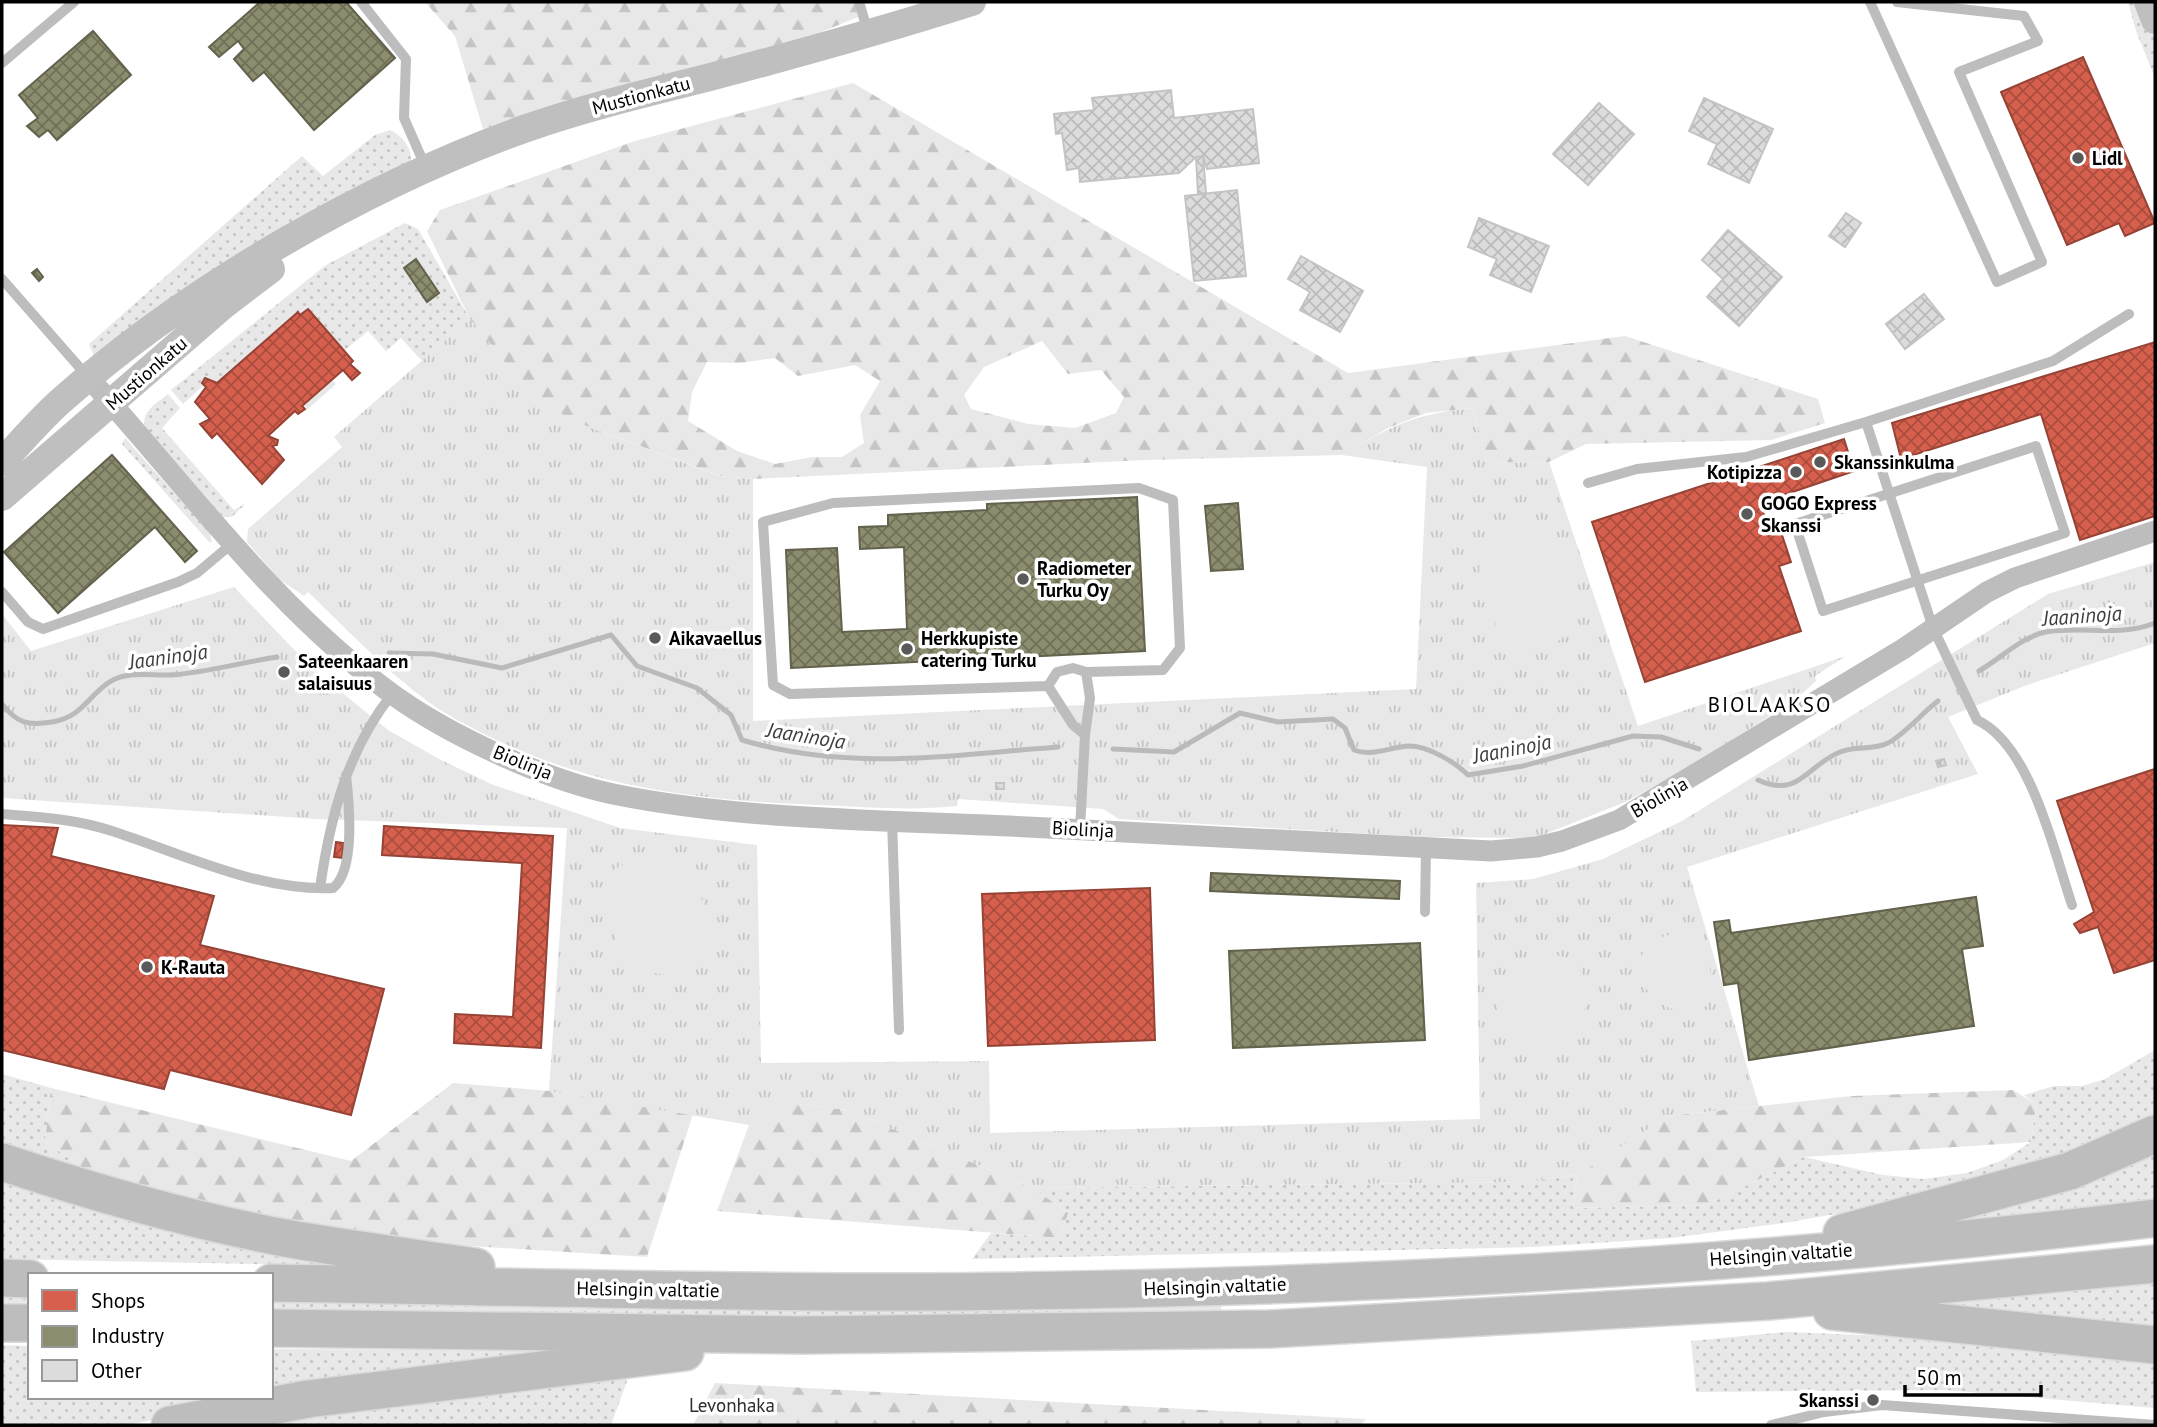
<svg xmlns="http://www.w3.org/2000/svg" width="2157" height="1427" font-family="'PT Sans',sans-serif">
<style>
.grass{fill:url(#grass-dots)}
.forest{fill:url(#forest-firs);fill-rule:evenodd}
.park{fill:url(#park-tufts)}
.garden{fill:#e8e8e8}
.shops{fill:url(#shops-cross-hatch);stroke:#964336;stroke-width:2}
.industry{fill:url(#industry-cross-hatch);stroke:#62624d;stroke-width:2}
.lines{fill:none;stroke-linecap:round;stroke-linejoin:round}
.stream{stroke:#bababa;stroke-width:5}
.building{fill:url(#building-cross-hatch);stroke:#c4c4c4;stroke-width:2}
.highway-casing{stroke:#dbdbdb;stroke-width:40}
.lane{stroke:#bdbdbd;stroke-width:10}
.street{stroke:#bdbdbd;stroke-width:21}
.secondary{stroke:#bfbfbf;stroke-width:28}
.highway{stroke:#bdbdbd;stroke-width:37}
.poi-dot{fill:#595959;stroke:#fff;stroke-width:2.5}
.labels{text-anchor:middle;stroke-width:7;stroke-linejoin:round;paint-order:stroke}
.street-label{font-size:19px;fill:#000;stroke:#fff}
.poi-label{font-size:19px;font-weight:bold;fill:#000;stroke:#fff;text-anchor:start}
.park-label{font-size:19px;fill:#2d2d2d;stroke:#fff}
.water-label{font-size:21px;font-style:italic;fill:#3e3e3e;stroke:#fff}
.neighbourhood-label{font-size:21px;letter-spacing:2px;fill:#000;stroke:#fff}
</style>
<defs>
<pattern id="grass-dots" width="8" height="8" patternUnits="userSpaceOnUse" patternTransform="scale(1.75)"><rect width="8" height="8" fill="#e8e8e8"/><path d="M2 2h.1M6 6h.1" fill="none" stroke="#c5c5c5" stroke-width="1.8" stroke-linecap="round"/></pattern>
<pattern id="forest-firs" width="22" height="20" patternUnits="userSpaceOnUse" patternTransform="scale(1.75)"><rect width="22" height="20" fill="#e8e8e8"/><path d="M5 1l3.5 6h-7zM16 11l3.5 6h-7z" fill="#c5c5c5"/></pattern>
<pattern id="park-tufts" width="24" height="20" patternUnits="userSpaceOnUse" patternTransform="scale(1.75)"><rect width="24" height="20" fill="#e8e8e8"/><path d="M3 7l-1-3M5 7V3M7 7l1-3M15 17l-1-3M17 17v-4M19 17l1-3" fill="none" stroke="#c5c5c5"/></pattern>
<pattern id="shops-cross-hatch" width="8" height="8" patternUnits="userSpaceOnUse" patternTransform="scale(1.75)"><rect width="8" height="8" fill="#d6604d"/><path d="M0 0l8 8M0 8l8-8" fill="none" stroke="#ab4d3e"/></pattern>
<pattern id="industry-cross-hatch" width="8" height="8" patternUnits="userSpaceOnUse" patternTransform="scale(1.75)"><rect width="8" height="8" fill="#8c8c6e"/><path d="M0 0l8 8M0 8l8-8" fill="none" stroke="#707058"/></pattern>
<pattern id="building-cross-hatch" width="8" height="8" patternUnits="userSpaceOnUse" patternTransform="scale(1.75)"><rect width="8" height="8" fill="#dcdcdc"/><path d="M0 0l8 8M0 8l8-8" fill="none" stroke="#bbb"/></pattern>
</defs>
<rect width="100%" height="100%" fill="#fff"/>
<!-- grass -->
<path class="grass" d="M2128,2H2139L2155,39V78L2136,31Z
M390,130C402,135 412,148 411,161L94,356L89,344L302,156L323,176L375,135Z
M405,223L418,229L470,319L422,361L401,338L386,351L368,331L344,351L308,309L300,315L297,312L217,383L205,378L204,385L183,404L171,390L326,265Z
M332,380L336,384L308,409L303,404Z
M168,394L180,408L162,428L234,510L246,503L232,517H223L145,427C141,411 157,403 168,394Z
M125,438L210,533L212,542H209L122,444Z
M2155,1050V1120L2115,1140L1892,1204L1784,1223L1671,1238L1534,1247L972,1259L991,1233L1060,1238L1068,1213L1033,1188L1524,1182L1577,1175L1573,1208L1707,1205L1804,1157L1883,1175L1923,1179L1967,1173L2003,1160L2031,1142L2036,1104L2024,1095L2054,1086H2082L2105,1079Z
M2,1074L51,1088L45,1141L100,1181L2,1151Z
M2155,1144V1199L1907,1226Z
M2,1170L351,1266L2,1259Z
M2155,1282V1335L1882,1309L2127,1285Z
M2,1293H30V1306H2Z
M271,1298L1221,1304V1312L869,1319L271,1311Z
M1786,1332L1958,1339L2155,1358V1408L1946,1390L1696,1392L1691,1341Z
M2,1345L30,1346V1397H271V1349L578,1351L213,1408L127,1425H2Z
M630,1373L611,1425H245Z"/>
<!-- forest -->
<path class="forest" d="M425,2H855L858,17L819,33L483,129L455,36Z
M853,83L1348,373L1625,336L1818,399L1825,423L1771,440L1586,444L1549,462L1487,463L1473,408L1426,413L1388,428L1342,455L1145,460L753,479L721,476L581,424L536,401L470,319L427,231L440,210L635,141ZM1042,341L1068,374L1101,370L1124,397L1116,413L1075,428L1028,424L971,409L964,395L984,367ZM775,358L798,376L855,365L880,381L860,415L864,443L842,457H812L775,464L737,451L688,421L692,392L707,362L740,363Z
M453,1083L549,1091L693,1114L647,1257L440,1244L298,1226L100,1181L45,1141L51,1088L351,1161Z
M2013,1090L2036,1104L2031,1142L1804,1157L1707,1205L1573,1208L1577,1175L1668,1116L1852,1096Z
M788,1103L848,1110L1033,1188L1068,1213L1060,1238L717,1211L749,1125Z
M715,1383L1366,1419L1361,1425H693Z"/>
<!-- park -->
<path class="park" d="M470,319L536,401L581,424L720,476L753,479V721L1416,689L1427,467L1342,455C1393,425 1414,414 1473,408L1487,463L1549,462L1638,726L1846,656L1815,676L1816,681L1795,700L1671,778L1625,802L1535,838L1424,837L1119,819L1103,809L958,799L957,806C911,811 865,807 819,805C685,800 571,785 452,717C403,689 349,631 308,592L304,596L279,579L247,542L248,529L342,447L334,437Z
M2155,562V643L2027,685L1948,717L1978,774L1687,867L1759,1106L1668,1116L1577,1175L1524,1182L1033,1188L848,1110L788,1103L749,1125L549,1091L567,828L317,819L2,798V614L31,651L234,587L304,660L335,687L388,730L439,759L491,784L620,828L757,845L761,1063L989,1061L990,1133L1480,1119L1476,883L1533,879L1603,859L1682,821L2048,594Z"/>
<!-- garden -->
<path class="garden" d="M1522,520C1533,523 1543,525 1551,533C1577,555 1593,615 1561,639C1496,687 1436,533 1522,520Z
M654,858C678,863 694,878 703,902C711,920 712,942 700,957C664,1001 612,954 607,911C605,897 609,882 614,869L637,859Z
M1673,934C1708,941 1720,977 1705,1007C1649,1030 1608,946 1673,934Z
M1543,954C1554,955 1565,955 1573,962C1610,996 1561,1091 1516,1048C1505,1037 1498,1019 1498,1004C1499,976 1516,957 1543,954Z"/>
<!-- shops -->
<path class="shops" d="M2083,57L2155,223L2125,236L2119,223L2067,245L2001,92Z
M308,309L353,361L350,364L360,373L352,380L343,370L302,406L305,409L298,414L295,411L268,436L278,440L277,445L272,446L284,460L262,484L217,433L212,438L200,424L210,419L195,402L206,387L202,383L205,378L217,383L298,312L300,315Z
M2155,342V516L2080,540L2041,414L1901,459L1892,423Z
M1844,439L1854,471L1760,503L1771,535L1781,532L1791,562L1779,566L1801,631L1645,682L1592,522Z
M2155,769V960L2114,973L2098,927L2080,933L2074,924L2094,912L2057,801Z
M2,825L58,828L51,856L214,896L200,945L384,989L351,1115L170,1070L164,1089L2,1050Z
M384,826L553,836L541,1048L454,1043L455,1014L513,1017L522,863L382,855Z
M336,842L344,843L342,858L334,857Z
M1150,888L1155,1040L988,1046L982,894Z"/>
<!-- industry -->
<path class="industry" d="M260,2H346L395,58L314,130L264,72L253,81L234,59L244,49L238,41L219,57L209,47Z
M93,31L131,75L57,140L48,130L39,137L27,126L38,118L19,95Z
M416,259L439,293L427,302L404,268Z
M37,269L43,277L39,281L32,273Z
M112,455L197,551L185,562L155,527L58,613L4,552Z
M1137,497L1145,651L791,668L786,550L837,548L842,632L907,629L904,547L860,549L859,527L888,526V515L987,510V504Z
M1238,503L1243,569L1211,571L1205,506Z
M1211,873L1400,881L1399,899L1210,891Z
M1976,897L1983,946L1962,949L1974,1026L1749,1060L1738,983L1724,985L1714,922L1729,920L1731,933Z
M1420,943L1425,1040L1233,1048L1229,951Z"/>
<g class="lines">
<!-- stream -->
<path class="stream" d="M389,653L433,654L502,668L611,635L637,666L697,688L731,715L742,740C849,772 949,755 1058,747
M1979,671C2000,659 2023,636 2046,632C2082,626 2121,637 2155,623
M2,704C17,723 27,726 52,722C84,717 91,691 113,680C132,671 151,676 171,675C205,673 243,662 277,657
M1113,749L1174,752L1240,713L1278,722L1333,719L1345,728L1354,750C1373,757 1389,747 1409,746C1428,746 1455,762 1468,775L1523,766L1633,736L1661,737L1699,749
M1758,780C1799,799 1807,765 1840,752C1856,745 1872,751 1888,743C1905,734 1922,713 1938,701"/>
</g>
<!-- building -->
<path class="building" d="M1171,90L1174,118L1253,109L1259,163L1207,169L1203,156L1196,157L1179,173L1080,182L1079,168L1067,170L1062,133L1056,134L1054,114L1094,110L1092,98Z
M1704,98L1773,129L1749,183L1708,164L1717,144L1689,131Z
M1599,103L1634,134L1588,185L1553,154Z
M1203,156L1206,193L1198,194L1196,157Z
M1237,190L1246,276L1194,281L1185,196Z
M1846,213L1861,223L1845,247L1829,236Z
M1479,218L1549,246L1531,292L1490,275L1497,259L1468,247Z
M1728,230L1782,277L1739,326L1707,297L1723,279L1702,260Z
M1301,256L1363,291L1340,332L1300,310L1310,292L1288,279Z
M1924,294L1944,319L1905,349L1886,324Z
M1944,759L1946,765L1938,767L1936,761Z
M996,783H1004V789H996Z"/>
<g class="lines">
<defs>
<path id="highway" d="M2,1162C98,1194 196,1222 296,1240C356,1250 416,1258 476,1267
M1842,1233L2070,1171L2155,1134
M2,1278L30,1279
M271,1283C486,1286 701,1293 916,1292C1329,1289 1745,1268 2155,1218
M1832,1311L2155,1345
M2,1323H30
M271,1328L802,1335L1269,1329L1768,1301L2155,1264
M170,1425L308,1399L685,1352"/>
</defs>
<!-- highway casing -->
<use href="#highway" class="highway-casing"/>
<!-- lane -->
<path class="lane" d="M361,2L406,59L404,118L426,168
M859,2L868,32
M1870,2L1997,282L2042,262L1959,72L2038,41L2024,16L1897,2
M2,63L74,2
M2,279L88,377
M1866,422L1933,628L1977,720C2031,745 2054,852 2072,905
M2036,446L2065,533L1823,611L1795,524Z
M1588,483L1637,469L1746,457L1866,422L2053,361L2129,314
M1139,488L1173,500L1180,648L1163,670L1086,672L1073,668L1057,672L1048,686L790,694L773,685L763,522L833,503Z
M2,592L28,622L43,629L178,582L197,573L234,542
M1048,686L1073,725L1085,735
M2,814C40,817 76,819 112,831C183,854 257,891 333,888C356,870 349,802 346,775
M892,820L899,1030
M1080,829L1085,735L1090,698L1086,672
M320,888C330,818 347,751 392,694
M1425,912L1426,848
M1771,1425L1824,1412L1882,1405L2155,1425"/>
<!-- street -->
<path class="street" d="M88,377C186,485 274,608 392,694C450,736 544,779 613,794C745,821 893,820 1028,827C1182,835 1336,843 1491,851L1537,847L1562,841L1619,820L1903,649L1987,592L2015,578L2155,531"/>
<!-- secondary -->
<path class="secondary" d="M2148,2L2155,20
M2,462C22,441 41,418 63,399C190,287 365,186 524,129C586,107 651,92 714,76C801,53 887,29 972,2
M2,497L225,304L271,269"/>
<!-- highway -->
<use href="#highway" class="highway"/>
</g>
<!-- markers -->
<g class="poi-dot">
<circle cx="2078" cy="158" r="7"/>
<circle cx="1820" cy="462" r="7"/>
<circle cx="1796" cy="472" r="7"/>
<circle cx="1747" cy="514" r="7"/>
<circle cx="1023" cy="579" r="7"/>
<circle cx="655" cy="638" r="7"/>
<circle cx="907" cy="649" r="7"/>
<circle cx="284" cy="672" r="7"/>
<circle cx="147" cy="967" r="7"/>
<circle cx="1873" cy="1400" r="7"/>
</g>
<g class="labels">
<!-- street labels -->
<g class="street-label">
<text transform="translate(641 95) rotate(-15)" y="7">Mustionkatu</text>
<text transform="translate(146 373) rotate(-41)" y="7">Mustionkatu</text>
<text transform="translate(523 762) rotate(22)" y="7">Biolinja</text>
<text transform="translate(1659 797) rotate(-30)" y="7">Biolinja</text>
<text transform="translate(1083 829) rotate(3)" y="7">Biolinja</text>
<text transform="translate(1781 1254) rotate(-4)" y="7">Helsingin valtatie</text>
<text transform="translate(1215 1286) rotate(-2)" y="7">Helsingin valtatie</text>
<text transform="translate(648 1289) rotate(1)" y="7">Helsingin valtatie</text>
</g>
<!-- poi labels -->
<g class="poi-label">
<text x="2092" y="165">Lidl</text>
<text x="1834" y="469">Skanssinkulma</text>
<text x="1782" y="479" text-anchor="end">Kotipizza</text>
<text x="1761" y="510">GOGO Express<tspan x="1761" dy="22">Skanssi</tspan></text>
<text x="1037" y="575">Radiometer<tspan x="1037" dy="22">Turku Oy</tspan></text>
<text x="669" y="645">Aikavaellus</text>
<text x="921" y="645">Herkkupiste<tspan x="921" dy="22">catering Turku</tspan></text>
<text x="298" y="668">Sateenkaaren<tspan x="298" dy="22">salaisuus</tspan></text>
<text x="161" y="974">K-Rauta</text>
<text x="1859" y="1407" text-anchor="end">Skanssi</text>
</g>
<!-- park labels -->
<g class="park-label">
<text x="732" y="1412">Levonhaka</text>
</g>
<!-- water labels -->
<g class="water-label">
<text transform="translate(2082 616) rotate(-4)" y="7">Jaaninoja</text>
<text transform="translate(168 657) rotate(-8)" y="7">Jaaninoja</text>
<text transform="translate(806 736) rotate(9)" y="7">Jaaninoja</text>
<text transform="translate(1512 749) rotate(-11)" y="7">Jaaninoja</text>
</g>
<!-- neighbourhood labels -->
<g class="neighbourhood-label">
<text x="1770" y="712">BIOLAAKSO</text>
</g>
</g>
<!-- border -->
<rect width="2157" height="1427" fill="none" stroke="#000000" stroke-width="7"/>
<!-- legend -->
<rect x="28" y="1273" width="245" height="126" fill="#ffffff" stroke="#999999" stroke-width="2"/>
<rect x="42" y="1290" width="35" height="21" fill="#d6604d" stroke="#999999" stroke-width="2"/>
<text x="91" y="1308" font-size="21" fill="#000000">Shops</text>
<rect x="42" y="1326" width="35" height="21" fill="#8c8c6e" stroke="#999999" stroke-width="2"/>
<text x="91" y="1343" font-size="21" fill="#000000">Industry</text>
<rect x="42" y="1360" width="35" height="21" fill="#dcdcdc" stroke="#999999" stroke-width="2"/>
<text x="91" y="1378" font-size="21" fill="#000000">Other</text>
<!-- scale -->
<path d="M1905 1385v10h136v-10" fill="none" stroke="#000000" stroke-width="3.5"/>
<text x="1916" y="1385" font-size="21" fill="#000000" stroke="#ffffff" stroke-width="5" paint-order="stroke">50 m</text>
</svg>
